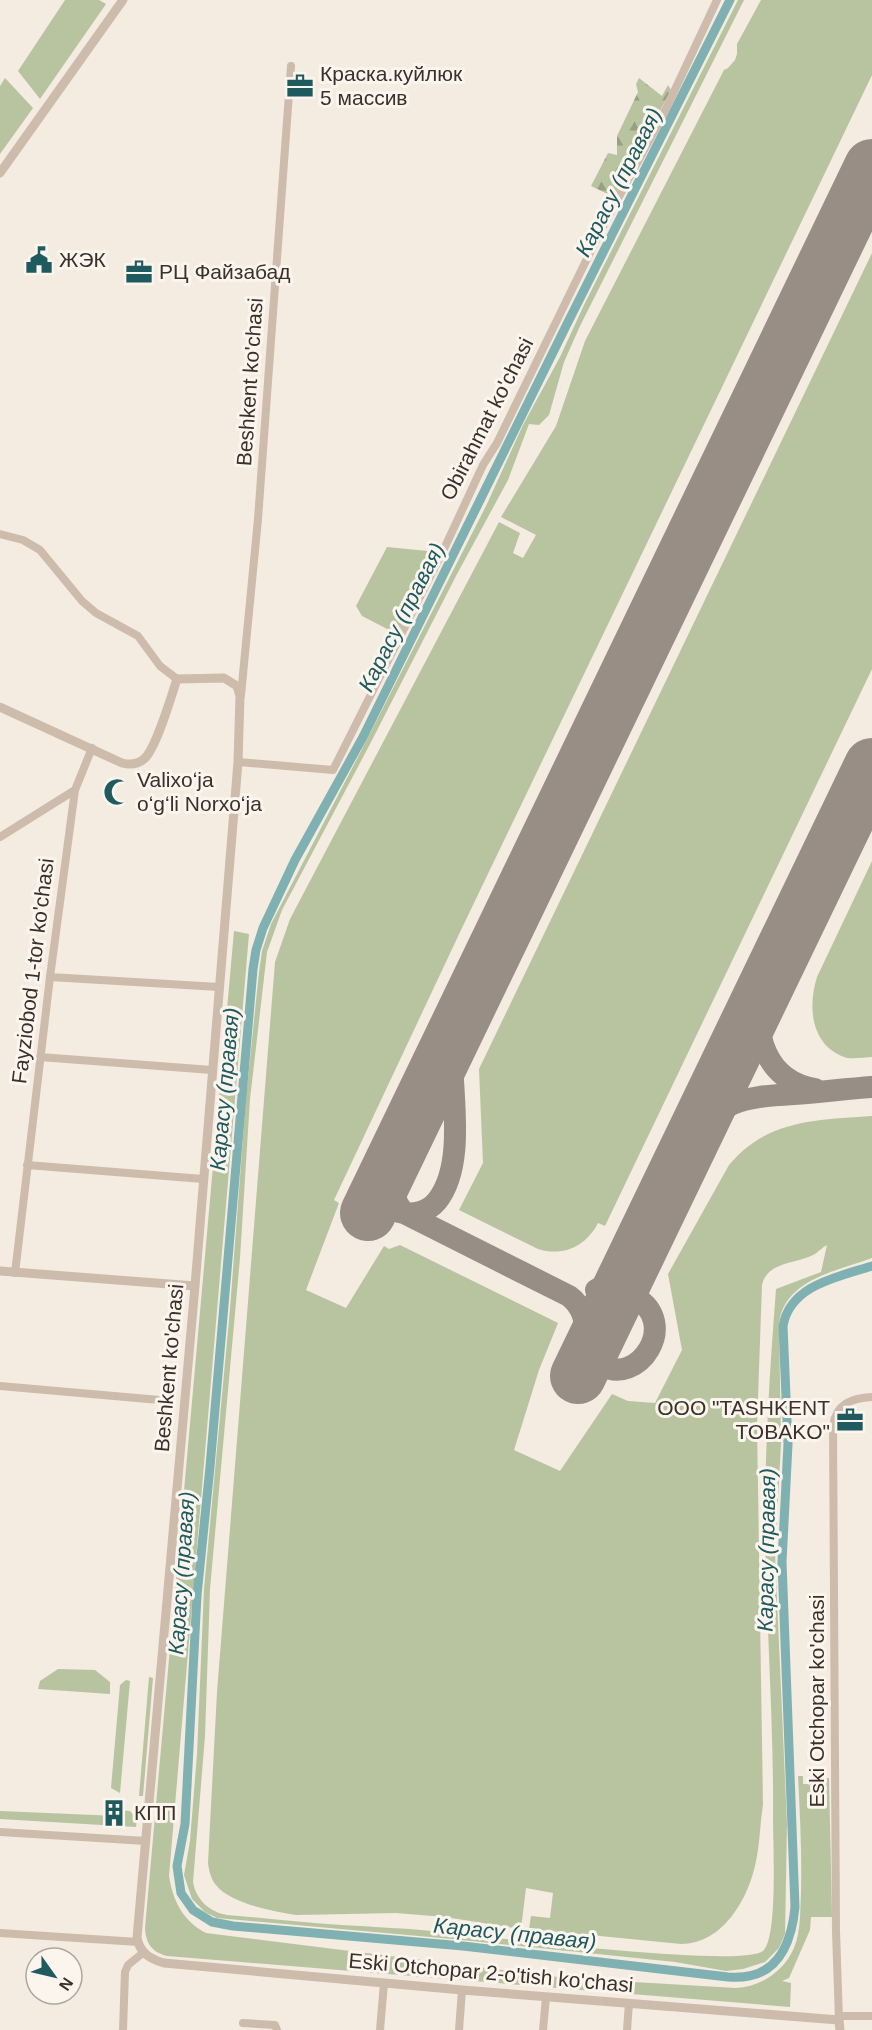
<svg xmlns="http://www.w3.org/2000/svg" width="872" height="2030" font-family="Helvetica,sans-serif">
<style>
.green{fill:#b8c4a0}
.forest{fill:url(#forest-firs)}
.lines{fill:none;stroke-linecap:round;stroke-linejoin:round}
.canal{stroke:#7fb0b2;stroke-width:9}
.taxiway{stroke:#988e86;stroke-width:22}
.runway{stroke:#988e86;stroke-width:56}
.minor{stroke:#cdbbac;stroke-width:8}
.tertiary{stroke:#cdbbac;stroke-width:9}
.labels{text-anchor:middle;stroke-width:6;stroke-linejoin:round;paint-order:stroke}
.poi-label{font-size:21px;fill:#3b302b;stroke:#fbf5ee;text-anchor:start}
.street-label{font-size:21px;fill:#3b302b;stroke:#fbf5ee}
.water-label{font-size:22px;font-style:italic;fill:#1f5a5e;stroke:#fbf5ee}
</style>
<defs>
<pattern id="forest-firs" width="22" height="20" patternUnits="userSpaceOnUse" patternTransform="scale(1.5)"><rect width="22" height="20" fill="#b8c4a0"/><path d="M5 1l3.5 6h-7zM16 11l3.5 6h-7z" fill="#97a083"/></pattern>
</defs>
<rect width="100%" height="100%" fill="#f4ebe1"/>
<!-- green -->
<path class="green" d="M65,0H99L106,4L40,99L18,71Z
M738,0H744L580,326L564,362L549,415L539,425L529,424L508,480L456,576L369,746L282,910L267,952L250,1099L240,1258L210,1589L205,1736L193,1882C196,1900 210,1912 227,1915C266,1918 304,1923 342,1925C372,1927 402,1928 432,1931C478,1935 739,1969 763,1951C778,1939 773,1843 773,1820C774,1722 766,1623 765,1524C765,1445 770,1367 776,1289L821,1272L827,1245C823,1247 819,1251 815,1254C798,1264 767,1261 762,1285L757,1425L763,1805C760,1823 760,1843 756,1861C749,1898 723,1944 681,1944L529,1929L531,1916L550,1918L553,1893L526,1888L521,1929L445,1917L396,1913L296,1915C273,1911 231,1904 216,1885C211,1879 209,1871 208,1863L217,1692L275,962L290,919L499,522L520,533L513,553L523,558L536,535L501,517L556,426L585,341L724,70L728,68L735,60L737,54V44L761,0H872V75L461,930L334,1200L339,1203L306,1290L346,1308L384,1246L389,1249L400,1245L558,1323L539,1370L514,1450L560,1471L612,1394L628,1401L655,1403L682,1350L668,1274L729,1165C767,1119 818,1120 872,1116V1258C837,1271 786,1279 779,1322L781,1444L775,1554L787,1824L785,1934L779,1948L765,1962L743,1969L726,1971L675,1962L452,1939L217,1918L205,1912L192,1899L184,1875L190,1841L197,1754L204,1589L230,1309L246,1098L259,972L262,951L271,924L360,753L486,506L523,425L560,357L584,305Z
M5,78L33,108L0,154V86Z
M872,253V669L605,1226L598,1223C586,1246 564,1257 538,1249L459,1210L483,1163L479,1069Z
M387,547L438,552L397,634L362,616L356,606Z
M872,861V1057C864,1057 852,1060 844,1057C810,1044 808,1006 817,977Z
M234,931L249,934L169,1876C173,1901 183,1921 206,1933L566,1978L736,1988C761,1987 784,1971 794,1948C801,1931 800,1911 801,1893C802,1854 800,1815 798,1776H803V1784H816V1778H829L832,1917H811L810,1930L789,1978L782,1981L791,1983L790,2007L167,1956C152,1952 146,1944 145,1928Z
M58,1669L95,1670L110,1682V1694L38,1689L40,1681Z
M149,1677L153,1678L143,1796H139Z
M126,1680L130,1681L120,1793L111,1788L120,1685Z
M117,1810L130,1811L137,1819L136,1827L0,1819V1811L117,1816Z"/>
<!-- forest -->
<path class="forest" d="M639,78L662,96L668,85L671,90L614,197L591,186L608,153L617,155V136L638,92L636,84Z"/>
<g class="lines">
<!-- canal -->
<path class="canal" d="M730,0L567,324L363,737L295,860L263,928L256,950L253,969L210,1467L197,1595L185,1824L177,1866L181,1893L193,1910L212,1922L233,1926L463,1946L728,1977C775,1981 791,1948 795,1907L782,1562L788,1444L783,1326C790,1285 838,1277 872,1266"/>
<!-- taxiway -->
<path class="taxiway" d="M764,991C751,1033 766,1081 815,1089
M689,1146C716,1100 744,1097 794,1094C820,1092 846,1089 872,1087
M392,1164C389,1183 392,1199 404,1213L569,1296C595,1315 579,1351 602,1365C637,1387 681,1324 635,1297C624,1291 613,1288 600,1289
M376,1172L382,1158L405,1137
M399,1212C413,1216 428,1212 437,1201C461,1171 455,1117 453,1080C452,1070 450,1058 452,1048C452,1042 454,1036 456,1030
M596,1290L620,1276L639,1249"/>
<!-- runway -->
<path class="runway" d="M368,1213L872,167
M578,1376L872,766"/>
<!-- minor -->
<path class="minor" d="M0,534L23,540L40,550L82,601L96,613L138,636L160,666L177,679
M241,695L258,519L291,66
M238,762L333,770L444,549L483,465L497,443L602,228L664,113L717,0
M0,837L75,790
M50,977L219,987
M40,1057L212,1070
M27,1165L203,1179
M15,1273L50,977L75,790L92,748
M0,1386L171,1401
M0,1832L146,1841
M0,1933L138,1942
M839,2016H872
M839,2020L836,1931L833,1426C836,1404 851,1398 872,1397
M243,2023L275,2025L277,2030
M123,2030L125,1972L128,1965L144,1952
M380,2030L384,1983
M459,2030L462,1990
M543,2030L546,1997
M627,2030L629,2003"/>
<!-- tertiary -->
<path class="tertiary" d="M0,173L123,0
M0,707L122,763C130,765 137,765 144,759C156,749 171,697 177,679L224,678L237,686L240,696L238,762L195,1286L137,1938C140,1953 150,1959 164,1963L462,1990L839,2020L840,2030
M0,1271L195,1286"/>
</g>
<!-- icons -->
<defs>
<symbol id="office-bare" viewBox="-9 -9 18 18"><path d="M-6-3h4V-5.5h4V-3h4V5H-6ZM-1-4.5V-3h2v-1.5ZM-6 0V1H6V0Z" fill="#1f5a5e" stroke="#fbf5ee" stroke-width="2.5" paint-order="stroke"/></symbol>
<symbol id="civic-bare" viewBox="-9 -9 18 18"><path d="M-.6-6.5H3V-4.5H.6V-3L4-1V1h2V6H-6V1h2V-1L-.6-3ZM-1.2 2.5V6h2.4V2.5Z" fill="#1f5a5e" stroke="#fbf5ee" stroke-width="2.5" paint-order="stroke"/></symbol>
<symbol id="mosque-bare" viewBox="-9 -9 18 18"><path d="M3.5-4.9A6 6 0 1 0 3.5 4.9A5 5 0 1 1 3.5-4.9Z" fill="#1f5a5e" stroke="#fbf5ee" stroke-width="2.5" paint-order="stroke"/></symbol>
<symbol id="building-bare" viewBox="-9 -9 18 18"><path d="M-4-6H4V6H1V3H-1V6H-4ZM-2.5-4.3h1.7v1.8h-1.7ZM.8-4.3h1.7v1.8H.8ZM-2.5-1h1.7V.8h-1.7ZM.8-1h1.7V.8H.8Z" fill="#1f5a5e" stroke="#fbf5ee" stroke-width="2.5" paint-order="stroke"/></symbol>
</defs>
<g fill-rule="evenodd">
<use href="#office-bare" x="281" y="67" width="38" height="38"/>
<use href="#civic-bare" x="20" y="241" width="38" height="38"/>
<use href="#office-bare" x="120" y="253" width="38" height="38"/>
<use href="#mosque-bare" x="98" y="773" width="38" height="38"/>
<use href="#office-bare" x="831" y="1401" width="38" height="38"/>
<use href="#building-bare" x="95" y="1794" width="38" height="38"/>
</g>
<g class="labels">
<!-- poi labels -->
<g class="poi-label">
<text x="320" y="81">Краска.куйлюк<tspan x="320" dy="24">5 массив</tspan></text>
<text x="59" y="267">ЖЭК</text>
<text x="159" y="279">РЦ Файзабад</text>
<text x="137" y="787">Valixoʻja<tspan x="137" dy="24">oʻgʻli Norxoʻja</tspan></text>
<text x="830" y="1415" text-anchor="end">OOO "TASHKENT<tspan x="830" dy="24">TOBAKO"</tspan></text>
<text x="134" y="1820">КПП</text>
</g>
<!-- street labels -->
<g class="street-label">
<text transform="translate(250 382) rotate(-86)" y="7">Beshkent ko'chasi</text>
<text transform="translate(487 419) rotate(-63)" y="7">Obirahmat ko'chasi</text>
<text transform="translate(33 971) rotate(-83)" y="7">Fayziobod 1-tor ko'chasi</text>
<text transform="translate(169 1368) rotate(-85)" y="7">Beshkent ko'chasi</text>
<text transform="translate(817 1701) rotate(-90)" y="7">Eski Otchopar ko'chasi</text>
<text transform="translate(491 1973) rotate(5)" y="7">Eski Otchopar 2-o'tish ko'chasi</text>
</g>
<!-- water labels -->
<g class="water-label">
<text transform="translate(618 182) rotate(-63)" y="8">Карасу (правая)</text>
<text transform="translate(401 617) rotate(-63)" y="8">Карасу (правая)</text>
<text transform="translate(224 1089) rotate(-85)" y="8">Карасу (правая)</text>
<text transform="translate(766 1550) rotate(-89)" y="8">Карасу (правая)</text>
<text transform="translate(181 1573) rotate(-86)" y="8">Карасу (правая)</text>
<text transform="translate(515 1933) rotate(6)" y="8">Карасу (правая)</text>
</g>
</g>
<!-- north arrow -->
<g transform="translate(54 1976) rotate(124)"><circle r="28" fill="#fbf5ee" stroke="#aea6a0" stroke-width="1.5"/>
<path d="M0-4.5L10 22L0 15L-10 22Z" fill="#1f5a5e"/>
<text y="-9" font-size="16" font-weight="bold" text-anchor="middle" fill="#3b302b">N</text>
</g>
</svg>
